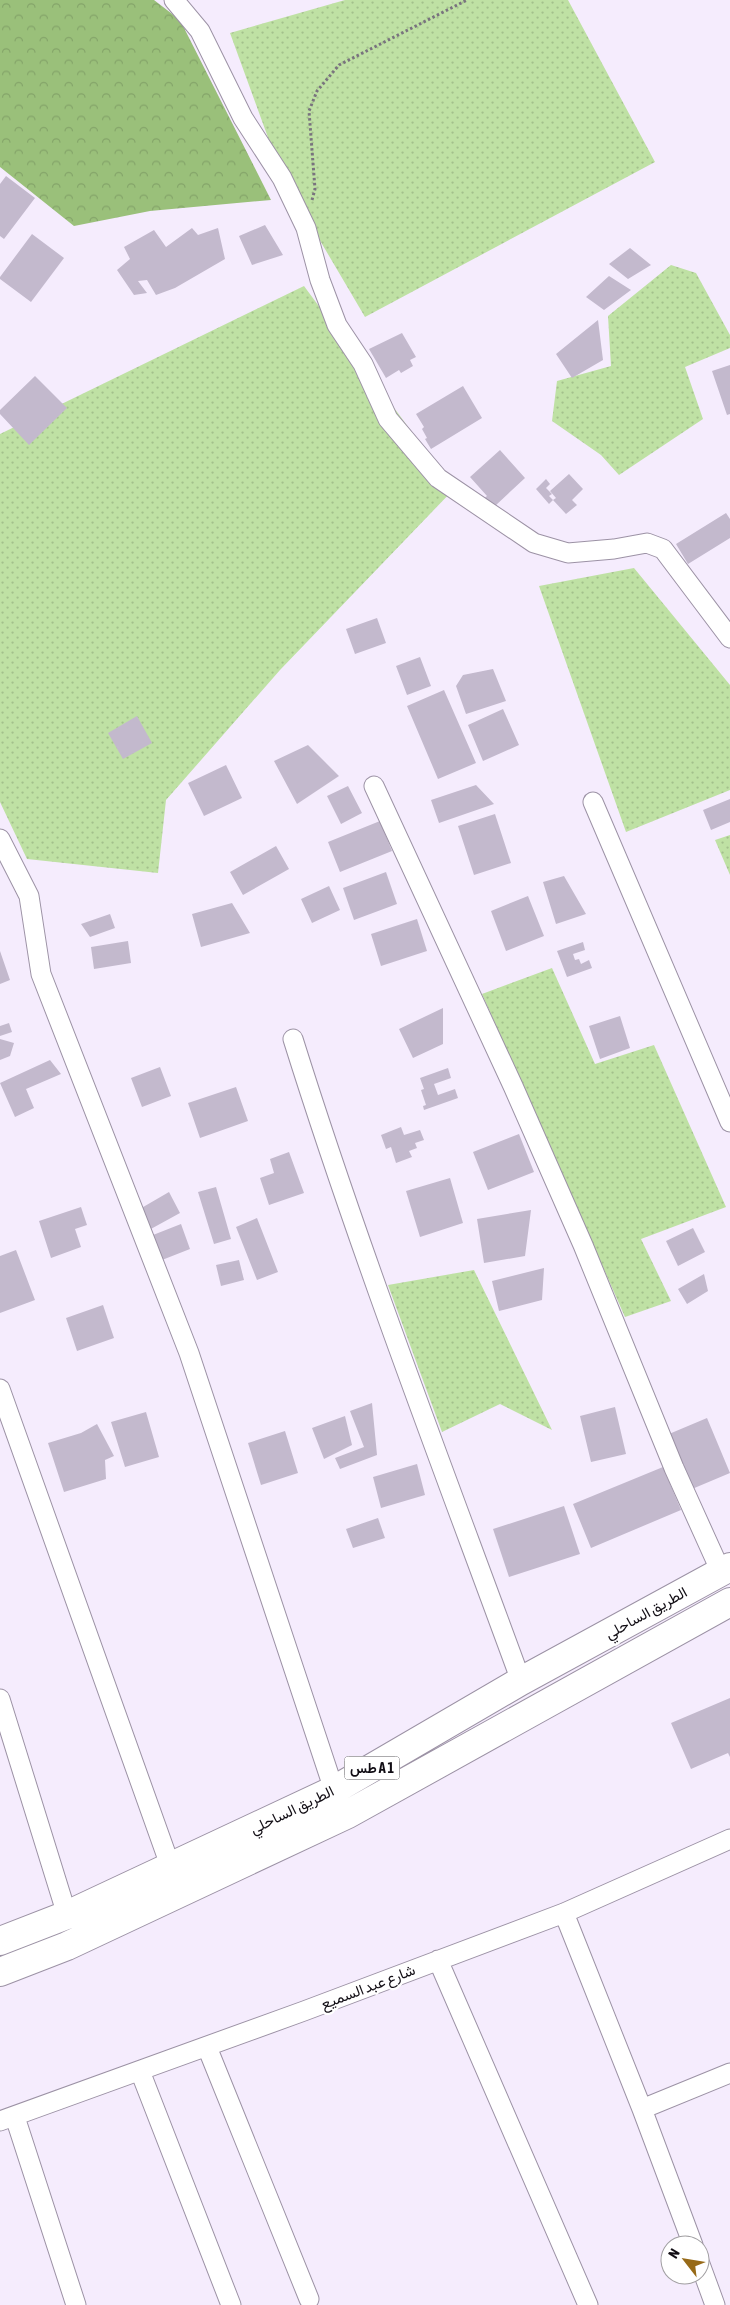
<svg xmlns="http://www.w3.org/2000/svg" width="730" height="2305" font-family="'Asap Condensed',Vazirmatn,sans-serif">
<style>
.forest{fill:url(#forest-crowns)}
.park{fill:url(#park-dots)}
.building{fill:#c3b9cd}
.lines{fill:none;stroke-linecap:round;stroke-linejoin:round}
.minor-casing{stroke:#9c92a5;stroke-width:21}
.highway-casing{stroke:#9c92a5;stroke-width:30}
.path{stroke:#79737e;stroke-width:3;stroke-dasharray:2.5 2.5;stroke-linecap:butt}
.minor{stroke:#fff;stroke-width:19}
.highway{stroke:#fff;stroke-width:28}
.labels{text-anchor:middle;stroke-width:4.5;stroke-linejoin:round;paint-order:stroke}
.shield{fill:#fff;stroke:#58565a;stroke-width:1}
.shield-label{font-size:14px;font-weight:bold;fill:#110d14}
.street-label{font-size:15px;fill:#110d14;stroke:#fff}
</style>
<defs>
<pattern id="forest-crowns" width="20" height="18" patternUnits="userSpaceOnUse" patternTransform="scale(1.25)"><rect width="20" height="18" fill="#9ac07a"/><path d="M2 6a3 3 0 1 1 6 0M12 15a3 3 0 1 1 6 0" fill="none" stroke="#84a469"/></pattern>
<pattern id="park-dots" width="8" height="8" patternUnits="userSpaceOnUse" patternTransform="scale(1.25)"><rect width="8" height="8" fill="#bfe1a4"/><path d="M2 2h.1M6 6h.1" fill="none" stroke="#a3c08c" stroke-width="1.8" stroke-linecap="round"/></pattern>
</defs>
<rect width="100%" height="100%" fill="#f5ecfd"/>
<!-- forest -->
<path class="forest" d="M0,0H154L180,20L271,200L150,211L74,226L0,167Z"/>
<!-- park -->
<path class="park" d="M345,0H568L655,162L365,317L282,176L230,33Z
M671,265L696,273L730,335V348L685,367L703,419L619,475L601,455L552,421L557,381L611,366L608,316Z
M304,286L454,489L280,670L166,800L158,873L27,859L0,802V434Z
M634,568L730,685V790L626,832L539,586Z
M730,835V875L715,840Z
M552,968L595,1064L654,1045L726,1207L641,1239L671,1301L625,1317L482,994Z
M474,1270L552,1430L500,1404L442,1432L388,1285Z"/>
<!-- building -->
<path class="building" d="M6,176L35,198L4,239L0,236V184Z
M265,225L283,255L252,265L239,236Z
M192,228L198,235L218,228L225,259L175,288L156,295L147,280L138,281L147,293L134,295L117,270L130,259L124,247L154,230L166,247Z
M32,234L64,258L31,302L0,279V277Z
M630,248L651,265L628,279L609,264Z
M609,276L631,290L604,310L586,297Z
M598,320L603,360L572,378L556,354Z
M402,333L416,357L410,360L413,366L401,373L399,370L386,378L369,349Z
M730,365V414L727,415L712,371Z
M35,376L67,408L29,445L0,414V410Z
M463,386L482,418L431,449L425,439L427,438L422,429L424,427L416,414Z
M500,450L525,478L495,506L492,503L489,506L483,499L487,496L470,477Z
M569,474L583,489L572,500L577,505L566,514L553,500L556,498L550,491Z
M546,479L550,484L546,488L552,494L549,496L553,500L549,504L536,489Z
M726,513L730,519V538L688,564L676,544Z
M377,618L386,643L355,654L346,629Z
M420,657L431,686L407,695L396,666Z
M493,669L506,701L466,714L456,686L463,675Z
M444,690L476,763L438,779L407,706Z
M503,709L519,745L483,761L468,725Z
M137,716L152,743L123,759L108,733Z
M308,745L339,776L297,804L274,761Z
M226,765L242,798L204,816L188,783Z
M476,785L494,804L439,823L431,800Z
M348,786L362,813L341,824L327,796Z
M730,799V822L711,830L703,810Z
M495,814L511,863L474,875L458,826Z
M380,821L392,851L340,872L328,842Z
M276,846L289,869L243,895L230,872Z
M386,872L397,904L354,920L343,888Z
M564,876L586,914L556,924L543,882Z
M329,886L340,910L312,923L301,899Z
M528,896L544,936L506,951L491,911Z
M232,903L250,933L201,947L192,914Z
M110,914L115,928L90,937L81,924Z
M417,919L427,951L381,966L371,934Z
M128,941L131,963L94,969L91,947Z
M583,942L585,950L573,954L575,960L579,959L581,964L589,960L592,968L567,977L557,951Z
M0,951L10,980L0,984Z
M443,1008V1044L413,1058L399,1029Z
M620,1016L630,1048L600,1059L589,1026Z
M9,1023L12,1032L0,1036V1026Z
M0,1039L14,1043L10,1056L0,1060Z
M50,1060L61,1074L26,1089L34,1108L15,1117L0,1083Z
M160,1067L171,1096L142,1107L131,1078Z
M448,1068L451,1078L434,1084L438,1095L455,1089L458,1098L424,1110L423,1106L426,1105L421,1090L424,1089L420,1078Z
M236,1087L248,1121L200,1138L188,1103Z
M401,1127L404,1135L420,1130L424,1140L415,1143L417,1148L409,1151L412,1157L396,1163L391,1147L386,1149L381,1135Z
M519,1134L534,1172L488,1190L473,1152Z
M289,1152L304,1193L269,1205L260,1178L274,1173L270,1159Z
M450,1178L463,1223L420,1237L406,1191Z
M216,1187L231,1239L214,1244L198,1192Z
M169,1192L180,1213L149,1230L138,1210Z
M81,1207L87,1225L75,1229L81,1247L51,1258L39,1221Z
M531,1210L525,1256L484,1263L477,1219Z
M257,1218L278,1272L257,1280L236,1227Z
M181,1224L190,1249L162,1260L153,1235Z
M693,1228L705,1252L678,1266L666,1241Z
M16,1250L35,1300L0,1313V1256Z
M239,1260L244,1280L221,1286L216,1265Z
M544,1268L542,1300L499,1311L492,1281Z
M704,1274L708,1291L687,1304L678,1289Z
M103,1305L114,1338L77,1351L66,1318Z
M372,1403L377,1455L340,1469L335,1458L364,1447L350,1411Z
M615,1407L626,1454L591,1462L580,1416Z
M146,1412L159,1457L125,1467L111,1422Z
M345,1416L352,1445L324,1459L312,1428Z
M707,1418L730,1473L692,1489L669,1434Z
M97,1424L114,1456L105,1460L106,1479L64,1492L48,1443L81,1433Z
M285,1431L298,1473L261,1485L248,1443Z
M417,1464L425,1495L381,1508L373,1477Z
M663,1467L681,1510L591,1548L573,1504Z
M564,1506L580,1554L509,1577L493,1529Z
M378,1518L385,1538L353,1548L346,1529Z
M730,1698V1757L728,1753L691,1769L671,1723Z"/>
<g class="lines">
<defs>
<path id="minor" d="M174,0L200,31L243,118L282,178L306,228L320,280L337,325L363,364L388,419L438,478L534,543L568,553L614,549L647,543L663,549L730,638
M374,786L513,1086L583,1245L674,1468L721,1572
M593,802L730,1122
M0,839L29,896L41,974L189,1353L334,1790
M293,1039C361,1256 443,1468 521,1681
M0,1389L171,1868
M0,1699L67,1915
M564,1913L642,2109L693,2245
M438,1960L588,2305
M207,2047L309,2299
M140,2071L231,2305
M642,2109L730,2073
M15,2117L76,2305
M0,2121L304,2011L564,1913L730,1839
M700,2264L715,2305"/>
<path id="highway" d="M0,1941L67,1915L334,1790L521,1681L730,1567
M0,1972L67,1946L348,1814L730,1602"/>
</defs>
<!-- minor casing -->
<use href="#minor" class="minor-casing"/>
<!-- highway casing -->
<use href="#highway" class="highway-casing"/>
<!-- path -->
<path class="path" d="M312,200L315,189L309,111L317,91L339,65L467,0"/>
<!-- minor -->
<use href="#minor" class="minor"/>
<!-- highway -->
<use href="#highway" class="highway"/>
</g>
<g class="labels">
<!-- shield labels -->
<rect class="shield" x="344.5" y="1756.5" width="55" height="23" rx="4"/>
<g class="shield-label">
<text x="372" y="1773">طس A 1</text>
</g>
<!-- street labels -->
<g class="street-label">
<text transform="translate(646 1613) rotate(-29)" y="5">الطريق الساحلي</text>
<text transform="translate(292 1810) rotate(-26)" y="5">الطريق الساحلي</text>
<text transform="translate(368 1987) rotate(-21)" y="5">شارع عبد السميع</text>
</g>
</g>
<!-- north arrow -->
<g transform="translate(685 2260) rotate(301)"><circle r="24" fill="#ffffff" stroke="#a09ea1"/>
<path d="M0-4L9 19L0 12L-9 19Z" fill="#976a18"/>
<text y="-8" font-size="14" font-weight="bold" text-anchor="middle" fill="#110d14">N</text>
</g>
</svg>
